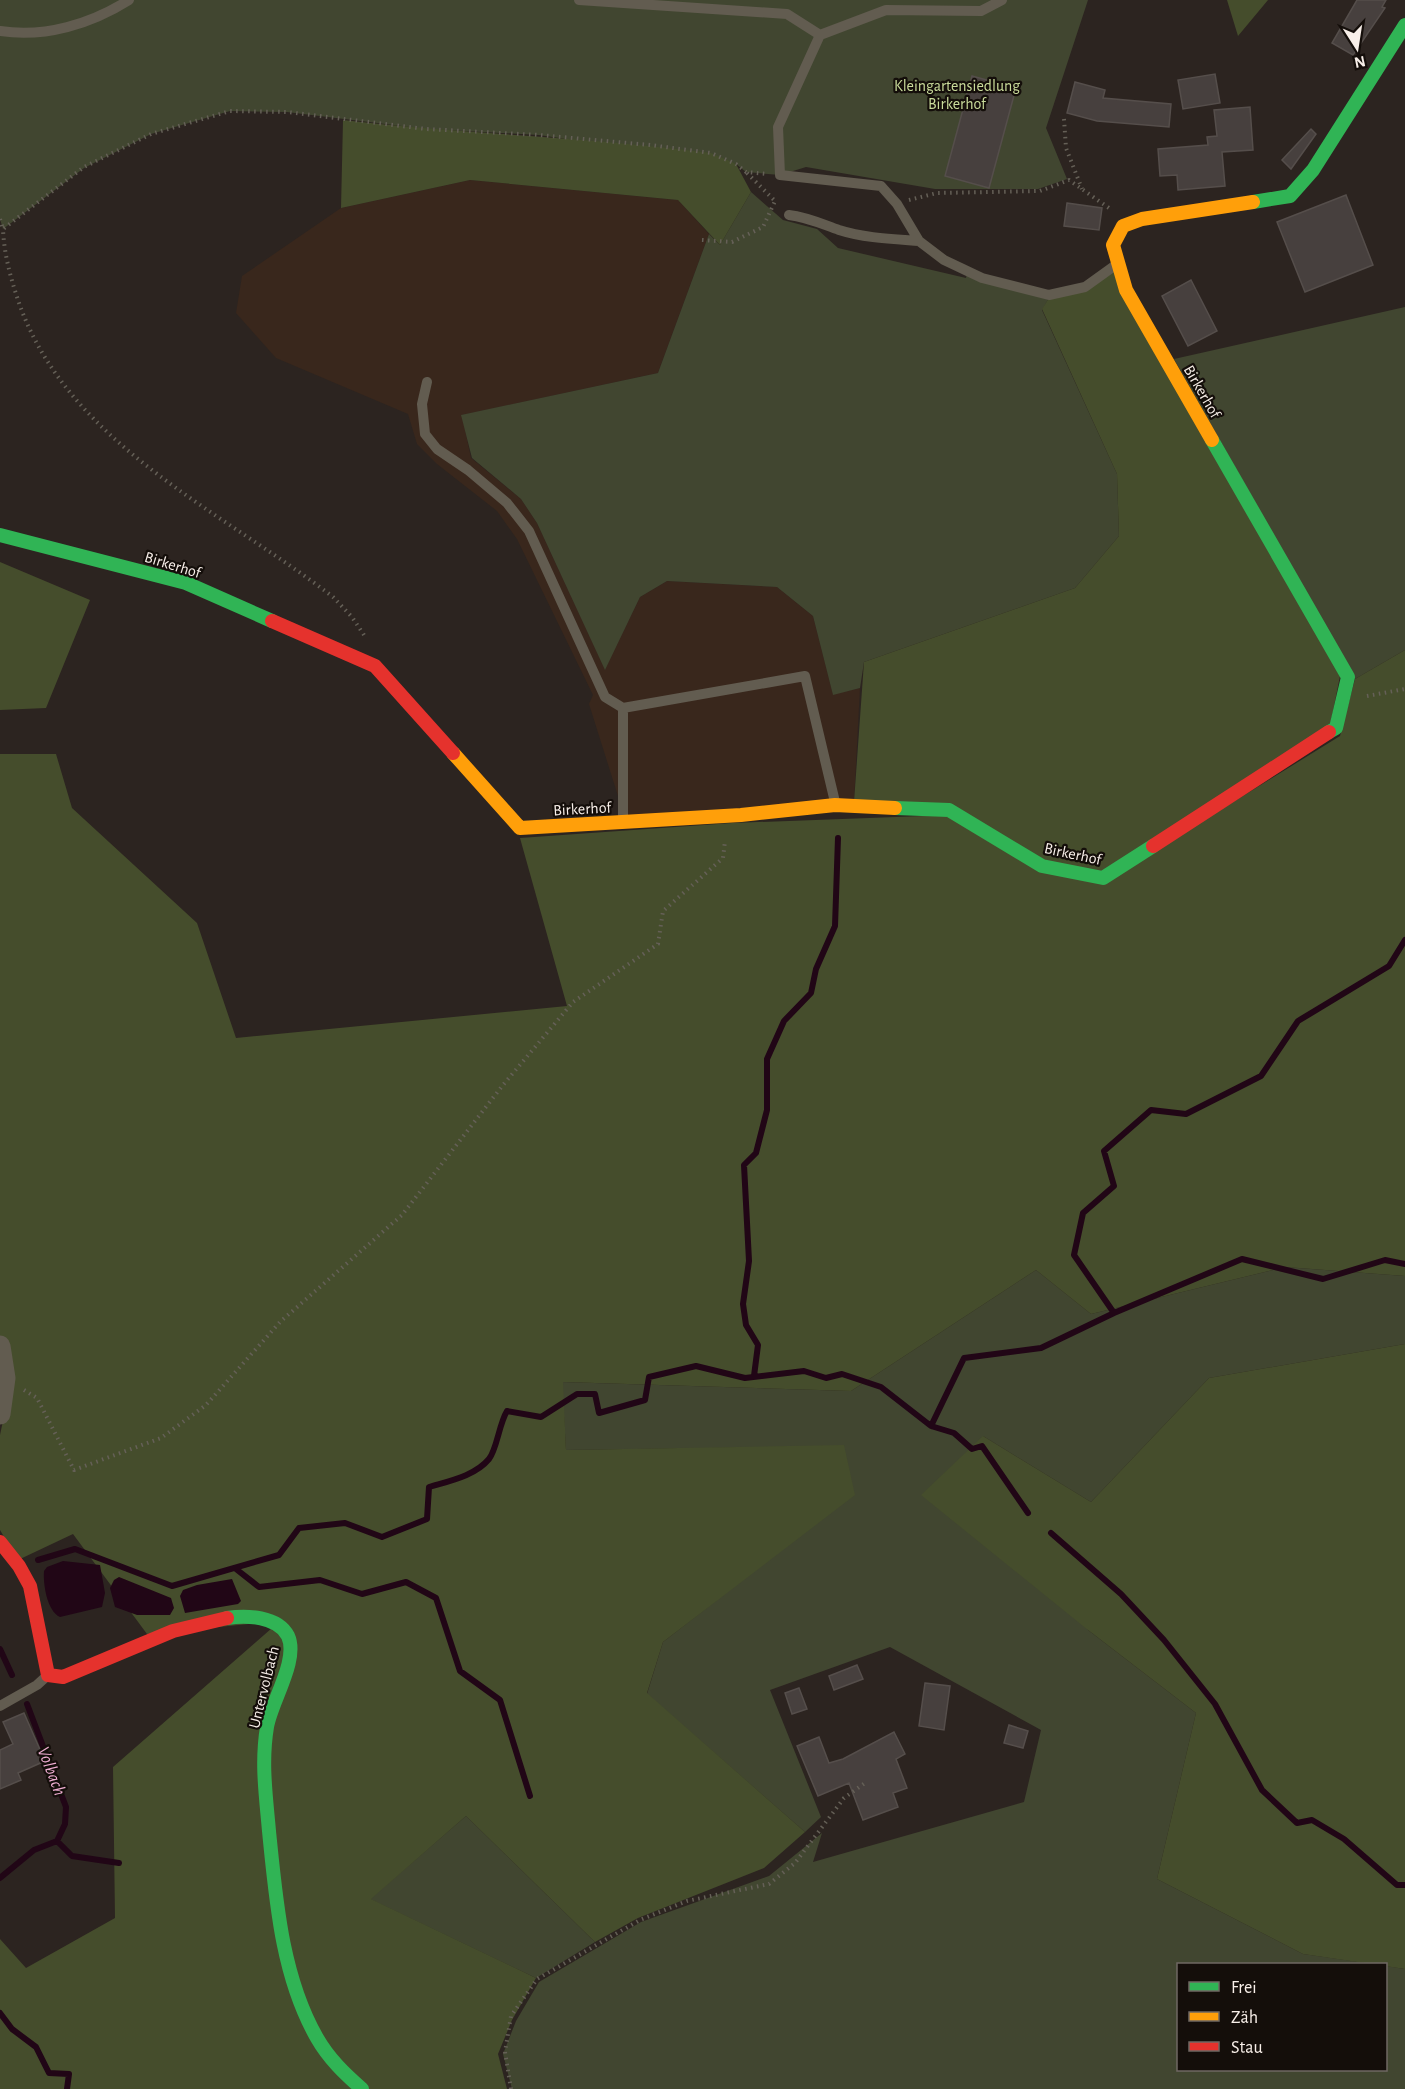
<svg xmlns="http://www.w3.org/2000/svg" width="1405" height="2089" font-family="'Alegreya Sans',sans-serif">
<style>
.built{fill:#39271c}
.green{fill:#414630}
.forest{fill:#454d2c}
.water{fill:#210616}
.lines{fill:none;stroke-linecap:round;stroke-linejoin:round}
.stream{stroke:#210616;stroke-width:6}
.building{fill:#47403e;stroke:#554e4b;stroke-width:1.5}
.path{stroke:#656057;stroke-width:4;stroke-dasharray:1.5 4.5;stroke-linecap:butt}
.lane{stroke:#625c50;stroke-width:10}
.street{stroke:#625c50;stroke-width:21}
.fast{stroke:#30b455;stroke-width:14}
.slow{stroke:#ff9f0a;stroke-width:14}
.jam{stroke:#e5322d;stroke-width:14}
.labels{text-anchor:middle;stroke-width:4.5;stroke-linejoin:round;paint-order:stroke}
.park-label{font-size:16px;fill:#cadc9b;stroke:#140e0a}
.street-label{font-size:16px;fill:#f8efe9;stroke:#140e0a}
.water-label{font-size:18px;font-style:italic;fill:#efaed2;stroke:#140e0a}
</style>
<rect width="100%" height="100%" fill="#2c2420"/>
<!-- built -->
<path class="built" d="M470,180L678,200L709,234L658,373L462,415L471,458L521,499L537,523L605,669L640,597L667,581L777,587L813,616L833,694L860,688L854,802L624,815L589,704L593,695L517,539L497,511L437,464L417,444L408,414L276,358L236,313L242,276L341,208Z"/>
<!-- green -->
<path class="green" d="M0,0H1088L1046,128L1067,179L1038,189H935L806,167L780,175L746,172L736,164L539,135L426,129L287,112L230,111L151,134L84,168L3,229L0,219Z
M751,192L783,220L817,229L838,248L966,278L967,273L1049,298L1042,310L1117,474L1119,536L1075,588L864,662L860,688L833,695L813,616L777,587L667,581L640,597L605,670L537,523L521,499L472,458L461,415L658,373L709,234L720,245Z
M1405,307V650L1355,679L1174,359Z
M1285,1267L1405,1276V1344L1209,1378L1091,1502L983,1436L1088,1630L1196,1713L1157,1879L1303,1954L1374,1964H1178V2070H1386V1966L1405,1969V2089H512L503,2054L516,2021L539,1982L641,1922L769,1876L822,1833L813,1862L1024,1802L1041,1730L890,1647L770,1690L821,1817L805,1832L647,1694L663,1642L717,1600L844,1446L566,1450L562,1382L851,1391L1036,1270L1091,1314Z
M466,1816L595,1942L536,1978L370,1899Z"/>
<!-- forest -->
<path class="forest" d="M1227,0H1268L1238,36Z
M343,120C465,134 588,137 711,153L736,164L751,192L720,245L678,200L470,180L341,208Z
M1115,269L1340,676L1330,726L1103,873L1043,862L950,805L854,802L864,662L1075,588L1119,536L1117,474L1042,309L1049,298Z
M0,562L90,600L46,708L0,710Z
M1405,650V1276L1285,1267L1091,1314L1036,1270L851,1391L563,1382L566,1450L844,1445L855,1495L663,1642L647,1693L805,1832L764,1868L638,1918L595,1942L466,1816L371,1899L536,1978L512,2020L498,2054L507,2089H0V1939L26,1968L115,1918L113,1767L280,1621L147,1634L73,1534L18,1560L0,1530V1435L13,1373L0,1336V754H56L72,808L197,923L236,1038L567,1006L520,838L732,823L949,815L1104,882L1340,736L1355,679Z
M1405,1344V1969L1303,1954L1157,1879L1196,1713L1088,1630L921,1495L983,1436L1091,1502L1209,1378Z"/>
<!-- water -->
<path class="water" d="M63,1561L100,1565L105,1593L102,1607L60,1617C47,1611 43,1584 44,1571L47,1567Z
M119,1577L171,1598L174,1608L170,1615H137L115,1607L110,1588L114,1580Z
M232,1579L241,1601L238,1604L185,1613L180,1596L183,1590L197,1585Z"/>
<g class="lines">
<!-- stream -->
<path class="stream" d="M1114,1313L1074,1255L1083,1213L1114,1186L1104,1151L1151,1110L1186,1114L1261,1076L1298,1021L1389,966L1405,940
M754,1376L758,1345L746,1325L743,1304L749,1261L744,1165L756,1153L767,1110V1059L784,1021L811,993L816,969L835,926L838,838
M931,1426L954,1433L972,1449L982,1446L1028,1513
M1051,1533L1121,1594L1164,1640L1215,1704L1262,1790L1297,1823L1312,1820L1344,1839L1397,1885H1405
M38,1560L75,1549L172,1586L279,1555L299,1528L345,1523L382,1537L427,1519L429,1487C449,1481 475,1476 489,1459C497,1449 499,1424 507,1411L541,1417L577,1394H595L599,1413L645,1400L649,1377L696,1366L745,1378L804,1371L826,1378L842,1374L881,1387L931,1426L964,1358L1041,1348L1114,1313L1242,1259L1323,1279L1385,1260L1405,1264
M236,1569L259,1587L320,1580L362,1594L406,1582L436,1598L460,1671L500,1700L530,1796
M0,1649L12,1675
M57,1841L72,1856L119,1863
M0,1878L34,1850L57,1841L65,1824L66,1807L27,1704
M0,2013L12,2029L36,2047L49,2073L69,2074L67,2089"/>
</g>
<!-- building -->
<path class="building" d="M1357,0H1386L1382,7L1385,8L1353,55L1332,43Z
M1215,74L1220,103L1183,109L1178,80Z
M972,76L1016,88L989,188L945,176Z
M1075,82L1105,90L1103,98L1171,104L1169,127L1097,121L1067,113Z
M1250,107L1253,150L1222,152L1225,186L1178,190L1177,175L1160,176L1158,149L1208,145L1207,137L1217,136L1214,110Z
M1311,129L1316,134L1291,169L1282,160Z
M1346,195L1373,265L1305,292L1277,222Z
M1067,203L1102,208L1099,230L1064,226Z
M1191,280L1217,331L1188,346L1162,296Z
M857,1665L863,1679L834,1690L829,1676Z
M925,1683L950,1686L944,1730L919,1726Z
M799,1688L807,1709L792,1714L785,1693Z
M24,1713L45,1761L18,1773L21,1780L0,1789V1750L13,1744L3,1722Z
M1009,1725L1028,1731L1023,1748L1004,1743Z
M894,1732L905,1754L896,1759L907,1788L893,1793L898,1807L863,1820L849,1783L818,1796L797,1746L819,1737L829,1763L843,1759Z"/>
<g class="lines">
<!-- path -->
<path class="path" d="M1064,119L1066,148L1082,189
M747,173L776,202
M909,200L937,193L1040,191L1069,180L1109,208
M0,219L3,229
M702,240L732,242L763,227L775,201
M364,635L352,617L333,597C222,511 66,443 18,300C10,276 4,253 3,229L84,167L151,134L230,111L287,112L426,129L539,135L650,145L711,153L736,164L746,172L767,174
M1367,696L1405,689
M24,1390L37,1398L74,1470L161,1438L206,1405L280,1322L402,1215L503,1085L573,1002L658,944L663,911L723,858L725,841
M511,2089L505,2052L511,2016L537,1979L640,1920L687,1901L769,1884L795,1863L844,1798L865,1783"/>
<!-- lane -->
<path class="lane" d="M579,0L787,14L820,35
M1002,0L981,11L886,10L820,35L778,127L780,175L881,186L897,204L919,241L944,260L982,278L1049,295L1085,287L1117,264
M0,31C45,38 91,24 129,0
M789,215C807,217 822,224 839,230C864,238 892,239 919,241
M427,382L422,404L425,434L437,449L468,470L507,503L529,531L605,697L623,708
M623,819V708L805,676L835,802
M0,1706L37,1685L48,1675"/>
<!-- street -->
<path class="street" d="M0,1346L5,1378L0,1414"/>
<!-- fast -->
<path class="fast" d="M1253,202L1290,196L1313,170L1405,25
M1212,440L1348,677L1336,728L1329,732
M0,535L186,583L272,621
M895,808L949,810L1042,866L1103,878L1153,846
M227,1618C246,1615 278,1616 288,1636C299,1660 271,1702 267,1727C261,1763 266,1796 269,1831C276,1901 282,1977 317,2038C329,2059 345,2074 362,2089"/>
<!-- slow -->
<path class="slow" d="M1212,440L1126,290L1113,245L1123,226L1142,219L1253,202
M453,753L520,828L741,815L835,805L895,808"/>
<!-- jam -->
<path class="jam" d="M272,621L375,666L453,753
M1153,846L1329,732
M0,1542L19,1566L30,1586L48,1675L63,1677L173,1631L227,1618"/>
</g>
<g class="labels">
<!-- park labels -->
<g class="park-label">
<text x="957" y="91">Kleingartensiedlung<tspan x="957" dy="18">Birkerhof</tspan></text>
</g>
<!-- street labels -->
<g class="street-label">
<text transform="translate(1203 391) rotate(60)" y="6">Birkerhof</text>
<text transform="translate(173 564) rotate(17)" y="6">Birkerhof</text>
<text transform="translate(582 808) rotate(-3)" y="6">Birkerhof</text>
<text transform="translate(1073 853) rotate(12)" y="6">Birkerhof</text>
<text transform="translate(263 1687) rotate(-76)" y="6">Untervolbach</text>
</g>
<!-- water labels -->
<g class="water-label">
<text transform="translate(52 1771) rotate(69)" y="6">Volbach</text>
</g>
</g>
<!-- legend -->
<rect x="1177" y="1963" width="210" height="108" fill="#140e0a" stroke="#6f6863" stroke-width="1.5"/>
<rect x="1189" y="1982" width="30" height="9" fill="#30b455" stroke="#6f6863" stroke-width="1.5"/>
<text x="1231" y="1993" font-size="18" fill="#f8efe9">Frei</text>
<rect x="1189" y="2012" width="30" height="9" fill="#ff9f0a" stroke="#6f6863" stroke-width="1.5"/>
<text x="1231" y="2023" font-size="18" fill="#f8efe9">Zäh</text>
<rect x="1189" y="2042" width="30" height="9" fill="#e5322d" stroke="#6f6863" stroke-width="1.5"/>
<text x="1231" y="2053" font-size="18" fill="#f8efe9">Stau</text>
<!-- north arrow -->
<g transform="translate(1357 48) rotate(168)" stroke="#140e0a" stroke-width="4.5" paint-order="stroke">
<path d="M0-4.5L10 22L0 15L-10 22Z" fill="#f8efe9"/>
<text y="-9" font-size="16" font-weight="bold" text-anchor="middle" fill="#f8efe9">N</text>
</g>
</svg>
